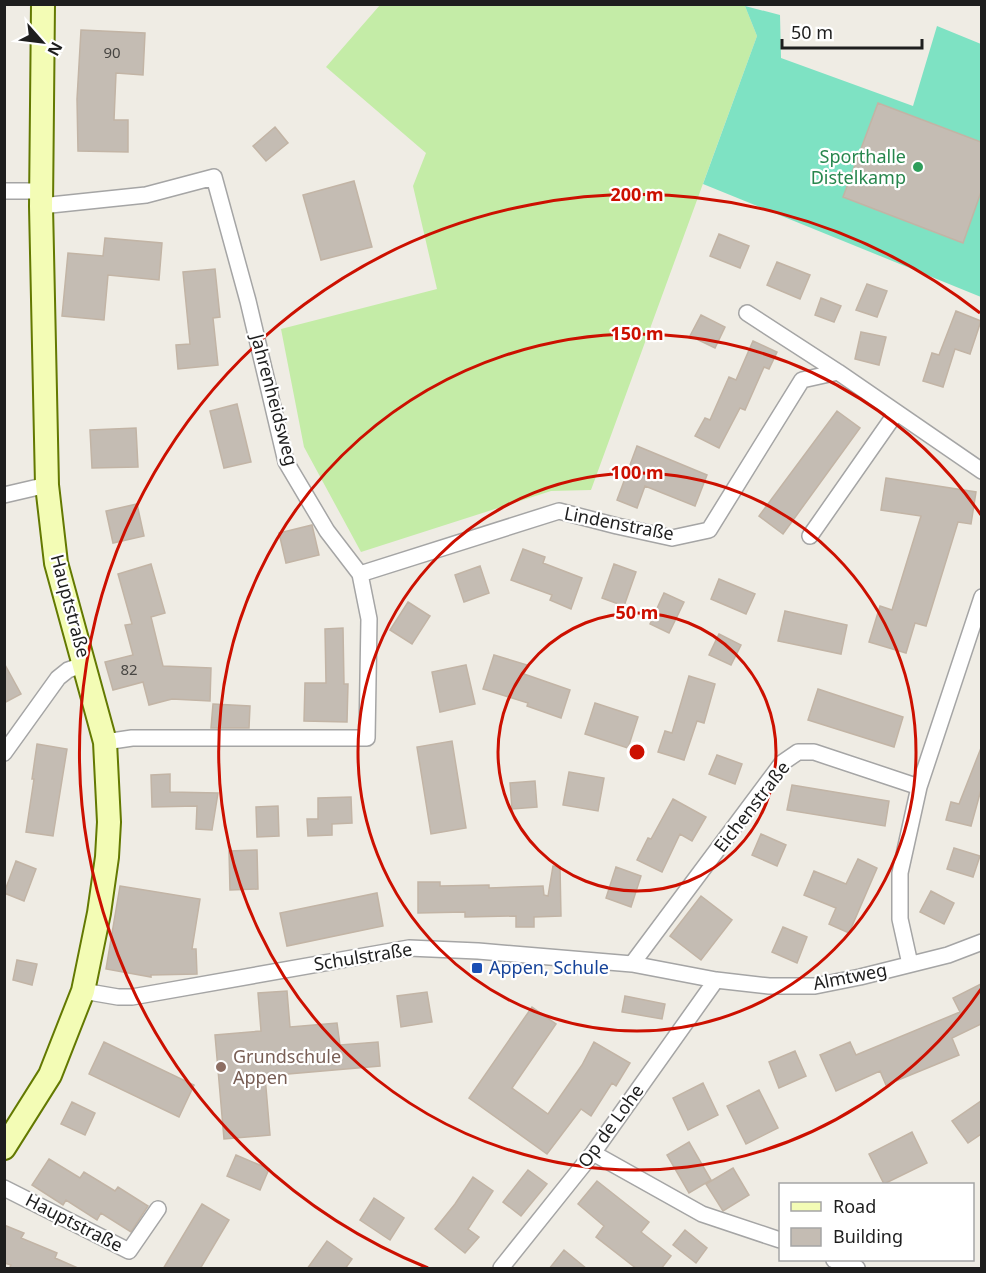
<svg xmlns="http://www.w3.org/2000/svg" width="986" height="1273" font-family="'Noto Sans',sans-serif">
<style>
.grass{fill:#c4eca7}
.pitch{fill:#7ee2c3}
.building{fill:#c4bcb3;stroke:#c2b4a5;stroke-width:1.5}
.lines{fill:none;stroke-linecap:round;stroke-linejoin:round}
.minor-casing{stroke:#a5a5a5;stroke-width:18}
.secondary-casing{stroke:#637901;stroke-width:26}
.minor{stroke:#fff;stroke-width:15}
.secondary{stroke:#f3fcb5;stroke-width:22}
.ring{fill:none;stroke:#cc1000;stroke-width:3}
.leisure-dot{fill:#2e9e5b;stroke:#fff;stroke-width:2}
.transit-dot{fill:#1a4fb4;stroke:#fff;stroke-width:2}
.education-dot{fill:#8d6e63;stroke:#fff;stroke-width:2}
.labels{text-anchor:middle;stroke-width:4.5;stroke-linejoin:round;paint-order:stroke}
.number-label{font-size:15px;fill:#484643}
.leisure-label{font-size:18px;fill:#27864d;stroke:#fff;text-anchor:end}
.street-label{font-size:18px;fill:#1e1e1e;stroke:#fff}
.transit-label{font-size:18px;fill:#164399;stroke:#fff;text-anchor:start}
.education-label{font-size:18px;fill:#785e54;stroke:#fff;text-anchor:start}
.centre{fill:#cc1000;stroke:#fff;stroke-width:3}
.ring-label{font-size:18px;text-anchor:middle;font-weight:bold;fill:#cc1000;stroke:#fff;stroke-width:4.5;stroke-linejoin:round;paint-order:stroke}
</style>
<rect width="100%" height="100%" fill="#efece4"/>
<!-- grass -->
<path class="grass" d="M742,4L745,6L757,36L591,490L551,491L361,552L304,447L281,329L437,289L413,186L426,153L326,67L380,5Z"/>
<!-- pitch -->
<path class="pitch" d="M745,6L780,15L781,58L913,106L937,26L981,44V297L703,184L757,36Z"/>
<!-- building -->
<path class="building" d="M81,30L145,33L143,75L116,73L114,120H128V152L78,151L77,99Z
M878,103L981,142V192L963,243L843,197Z
M275,127L288,143L266,161L253,146Z
M354,181L372,247L321,260L303,195Z
M719,234L749,246L740,268L710,256Z
M105,238L162,243L159,280L108,275L104,320L62,316L68,253L103,256Z
M777,262L810,275L800,299L767,285Z
M215,269L220,317L213,318L218,365L178,369L176,345L190,344L183,272Z
M867,284L887,291L877,317L856,310Z
M821,298L841,306L834,322L815,315Z
M956,311L981,321L970,354L955,349L943,387L923,381L932,353L939,355Z
M701,315L725,327L715,348L690,336Z
M861,332L886,337L879,365L855,359Z
M753,341L777,352L769,369L764,367L745,410L740,408L719,448L695,436L705,418L710,420L729,377L736,380Z
M237,404L251,462L224,468L210,411Z
M837,411L860,428L783,534L759,516Z
M136,428L138,467L92,468L90,430Z
M637,446L707,475L695,506L645,486L637,508L617,500Z
M886,478L976,492L971,524L958,522L926,626L915,623L906,653L869,642L880,606L892,610L921,516L881,510Z
M137,504L144,536L113,543L106,511Z
M312,525L319,555L286,563L279,533Z
M523,549L545,557L543,563L582,578L571,609L550,600L552,595L511,580Z
M151,564L165,613L151,617L163,666L211,668L210,701L172,699L149,705L143,682L113,690L105,662L133,655L125,625L132,624L118,574Z
M614,564L636,572L624,606L602,598Z
M480,566L489,593L464,602L455,575Z
M719,579L755,594L746,614L711,599Z
M664,593L684,602L669,633L650,624Z
M408,602L430,616L412,644L390,630Z
M785,611L847,625L841,654L778,641Z
M343,628L344,684H348L347,722L304,721L305,683H326L325,629Z
M719,634L741,645L731,665L709,655Z
M494,655L527,665L524,674L570,690L561,718L527,706L528,703L483,689Z
M4,663L21,694L4,703Z
M466,665L475,704L440,712L432,672Z
M689,676L715,684L704,723L697,721L684,760L658,752L665,731L672,733Z
M818,689L903,717L894,747L808,720Z
M595,703L638,717L628,748L585,734Z
M213,704L250,706L249,728H211Z
M452,741L466,828L431,834L417,747Z
M37,744L67,749L53,836L26,832L34,779H32Z
M981,748V790L971,826L946,820L951,802L959,804Z
M717,755L742,764L735,784L709,774Z
M569,772L604,778L598,811L563,805Z
M170,774V792L218,793L212,830L196,829L197,806L152,807L151,775Z
M535,781L537,807L512,809L510,783Z
M792,785L889,801L885,826L787,810Z
M351,797L352,823L332,824V835L308,836L307,819H318V798Z
M673,799L706,817L692,841L680,834L662,872L637,860L648,838L651,839Z
M278,806L279,836L257,837L256,807Z
M761,834L786,845L777,866L752,855Z
M954,848L980,856L973,877L947,869Z
M257,850L258,889L230,890L229,851Z
M858,859L877,868L849,933L829,924L836,908L804,895L814,871L846,884Z
M16,861L36,869L24,901L4,893Z
M553,866L560,867L561,916L534,917V927H516V916L465,917V912L418,913V882H440V886L489,885V888L543,886L544,895L548,896Z
M616,867L641,876L631,907L606,898Z
M120,886L200,899L192,949H196L197,974L151,975V977L106,969Z
M931,891L954,903L944,924L920,912Z
M377,893L383,926L287,946L280,913Z
M701,896L732,920L701,960L670,936Z
M783,927L807,937L797,963L772,952Z
M17,960L37,964L32,985L13,980Z
M981,984V1024L952,1038L959,1055L886,1085L880,1071L836,1091L820,1055L850,1042L856,1055L960,1012L953,998Z
M287,991L290,1027L337,1023L340,1045L378,1042L380,1066L265,1076L270,1135L224,1139L215,1035L261,1031L258,993Z
M427,992L432,1022L401,1027L397,996Z
M625,996L665,1004L662,1019L622,1012Z
M532,1007L556,1024L512,1088L548,1114L582,1065L594,1042L630,1063L616,1086L612,1083L591,1116L581,1109L547,1154L469,1098Z
M104,1042L194,1085L179,1117L89,1074Z
M795,1051L806,1076L779,1088L769,1062Z
M703,1083L718,1115L688,1130L673,1098Z
M759,1090L778,1128L746,1144L727,1106Z
M981,1101V1134L968,1143L952,1121Z
M72,1102L95,1113L85,1135L61,1124Z
M912,1132L927,1163L884,1184L869,1154Z
M689,1142L711,1180L689,1193L667,1155Z
M236,1155L269,1169L260,1190L227,1176Z
M49,1159L80,1178L84,1172L115,1191L118,1187L148,1206L131,1232L101,1213L97,1220L66,1200L63,1205L32,1185Z
M733,1168L749,1195L723,1211L706,1184Z
M528,1170L547,1184L521,1216L503,1202Z
M473,1177L493,1191L468,1229L479,1237L465,1253L435,1229L455,1204Z
M597,1181L649,1222L641,1232L671,1256L661,1269H637L596,1237L604,1226L578,1204Z
M374,1198L404,1218L390,1240L360,1220Z
M202,1204L229,1220L200,1269H163Z
M4,1225L24,1233L21,1238L57,1253L55,1258L80,1269H9L11,1265L4,1263Z
M685,1230L707,1248L696,1263L673,1245Z
M327,1241L352,1259L345,1269H307Z
M564,1250L587,1269H549Z"/>
<g class="lines">
<defs>
<path id="minor" d="M4,191H41
M41,206L146,195L214,177L248,301L286,462L327,531L360,574L369,619L367,738H132L105,742
M747,313L838,372
M4,495L47,485
M810,536L896,413
M360,574L559,511L617,526L672,538L709,530L802,380L838,372L982,471
M4,753L58,678L68,670L85,664
M632,964L782,763L798,752H814L919,787
M910,964L900,919V873L919,787L982,597
M83,991L118,997H132L409,948L478,951L632,964L716,980L769,986H815L860,977L948,955L982,942
M593,1153L702,1214L780,1240
M4,1188L129,1251L158,1209
M834,1260L857,1268
M501,1268L593,1153L716,980"/>
<path id="secondary" d="M4,1148L50,1075L83,991L99,913L107,857L109,822L105,742L56,563L47,485L41,206L43,4"/>
</defs>
<!-- minor casing -->
<use href="#minor" class="minor-casing"/>
<!-- secondary casing -->
<use href="#secondary" class="secondary-casing"/>
<!-- minor -->
<use href="#minor" class="minor"/>
<!-- secondary -->
<use href="#secondary" class="secondary"/>
</g>
<!-- distance rings -->
<g class="ring">
<circle cx="637" cy="752" r="139"/>
<circle cx="637" cy="752" r="279"/>
<path d="M981 989A418 418 0 1 1 981 515"/>
<path d="M428 1268A557 557 0 1 1 980 313"/>
</g>
<!-- markers -->
<circle class="leisure-dot" cx="918" cy="167" r="6"/>
<rect class="transit-dot" x="471" y="962" width="12" height="12" rx="3"/>
<circle class="education-dot" cx="221" cy="1067" r="6"/>
<g class="labels">
<!-- number labels -->
<g class="number-label">
<text x="112" y="58">90</text>
<text x="129" y="675">82</text>
</g>
<!-- leisure labels -->
<g class="leisure-label">
<text x="906" y="163">Sporthalle<tspan x="906" dy="21">Distelkamp</tspan></text>
</g>
<!-- street labels -->
<g class="street-label">
<text transform="translate(274 400) rotate(75)" y="6">Jahrenheidsweg</text>
<text transform="translate(619 524) rotate(11)" y="6">Lindenstraße</text>
<text transform="translate(70 606) rotate(75)" y="6">Hauptstraße</text>
<text transform="translate(752 807) rotate(-52)" y="6">Eichenstraße</text>
<text transform="translate(363 957) rotate(-9)" y="6">Schulstraße</text>
<text transform="translate(850 977) rotate(-11)" y="6">Almtweg</text>
<text transform="translate(611 1126) rotate(-54)" y="6">Op de Lohe</text>
<text transform="translate(74 1223) rotate(27)" y="6">Hauptstraße</text>
</g>
<!-- transit labels -->
<g class="transit-label">
<text x="489" y="974">Appen, Schule</text>
</g>
<!-- education labels -->
<g class="education-label">
<text x="233" y="1063">Grundschule<tspan x="233" dy="21">Appen</tspan></text>
</g>
</g>
<circle cx="637" cy="752" r="9" class="centre"/>
<g class="ring-label">
<text x="637" y="201">200 m</text>
<text x="637" y="340">150 m</text>
<text x="637" y="479">100 m</text>
<text x="637" y="619">50 m</text>
</g>
<!-- border -->
<rect width="986" height="1273" fill="none" stroke="#1e1e1e" stroke-width="12"/>
<!-- legend -->
<rect x="779" y="1183" width="195" height="78" fill="#ffffff" stroke="#a5a5a5" stroke-width="1.5"/>
<rect x="791" y="1202" width="30" height="9" fill="#f3fcb5" stroke="#a5a5a5" stroke-width="1.5"/>
<text x="833" y="1213" font-size="18" fill="#1e1e1e">Road</text>
<rect x="791" y="1228" width="30" height="18" fill="#c4bcb3" stroke="#a5a5a5" stroke-width="1.5"/>
<text x="833" y="1243" font-size="18" fill="#1e1e1e">Building</text>
<!-- north arrow -->
<g transform="translate(42 42) rotate(118)" stroke="#ffffff" stroke-width="4.5" paint-order="stroke">
<path d="M0-4.5L10 22L0 15L-10 22Z" fill="#1e1e1e"/>
<text y="-9" font-size="16" font-weight="bold" text-anchor="middle" fill="#1e1e1e">N</text>
</g>
<!-- scale -->
<path d="M782 39v9h140v-9" fill="none" stroke="#1e1e1e" stroke-width="3"/>
<text x="791" y="39" font-size="18" fill="#1e1e1e" stroke="#ffffff" stroke-width="4.5" paint-order="stroke">50 m</text>
</svg>
